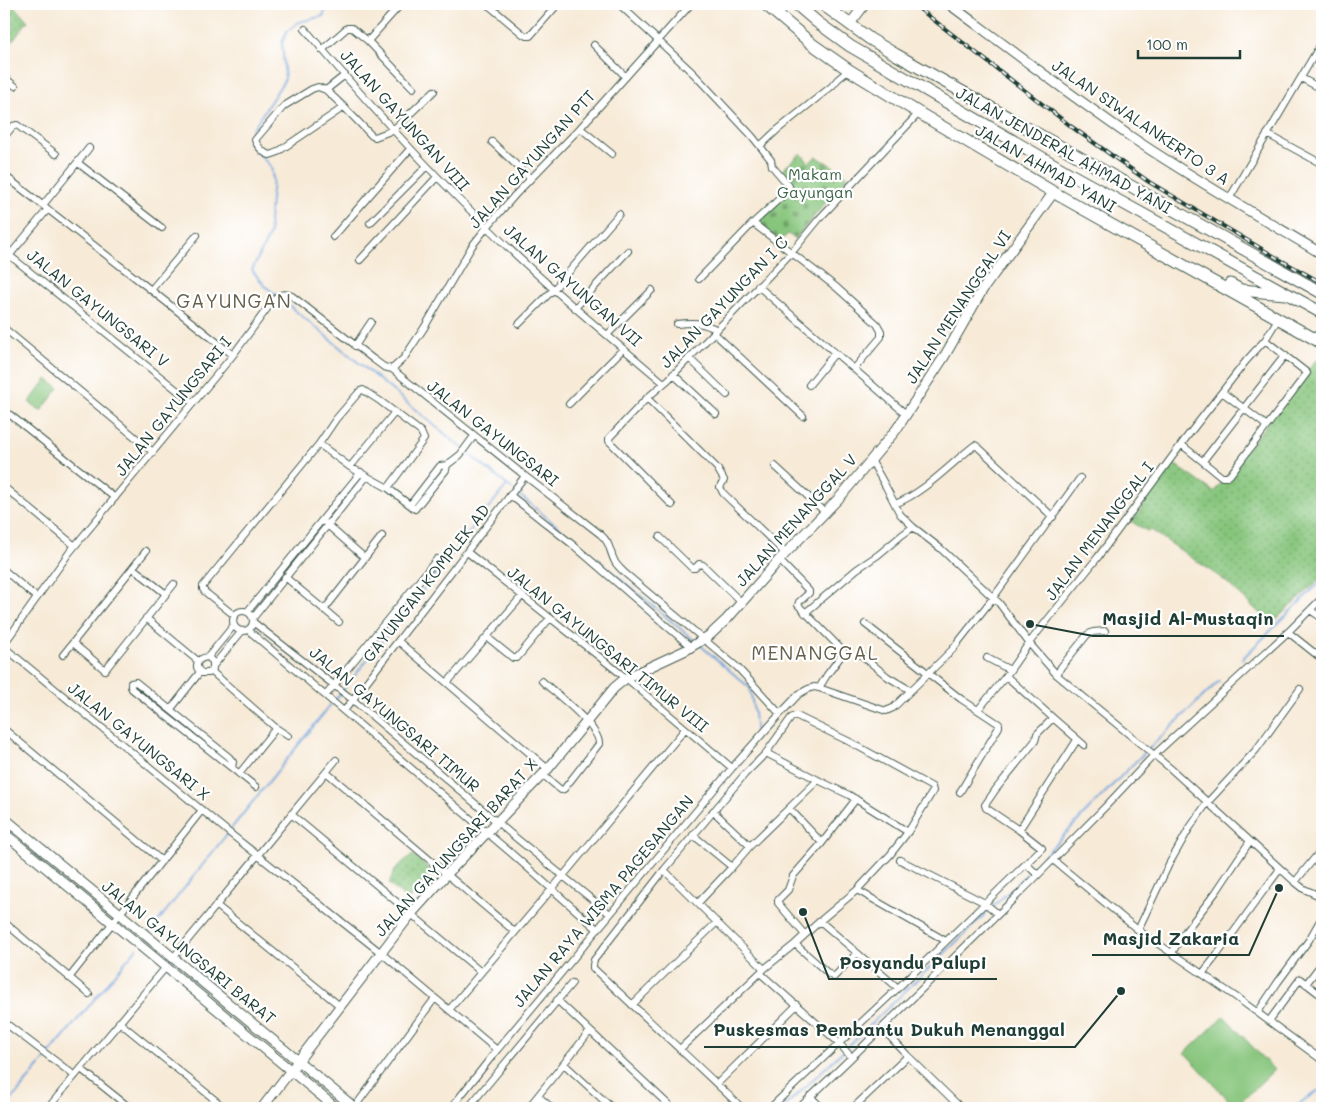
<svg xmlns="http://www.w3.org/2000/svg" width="1326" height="1112" font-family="Mali,sans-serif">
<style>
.grass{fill:url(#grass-dots);stroke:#528158}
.cemetery{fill:url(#cemetery-stones);stroke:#528158}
.garden{fill:#86c57c;stroke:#528158}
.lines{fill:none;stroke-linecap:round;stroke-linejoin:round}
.stream{stroke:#71a5dd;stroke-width:2}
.street-casing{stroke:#3f574c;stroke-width:8}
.secondary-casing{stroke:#3f574c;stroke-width:11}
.highway-casing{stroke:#3f574c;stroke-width:13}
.street{stroke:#fff;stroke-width:6}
.secondary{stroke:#fff;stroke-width:9}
.highway{stroke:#fff;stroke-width:11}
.rail-casing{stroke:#1f3d34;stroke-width:4}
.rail{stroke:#fff;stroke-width:2;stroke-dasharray:5.5;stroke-linecap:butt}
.labels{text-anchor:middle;stroke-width:4.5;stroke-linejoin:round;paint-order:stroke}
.street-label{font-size:16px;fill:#1f3d34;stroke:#fff}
.park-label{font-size:16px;fill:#3e664a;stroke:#fff}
.quarter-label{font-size:19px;letter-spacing:1px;fill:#64604c;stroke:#fff}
.leader{fill:none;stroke:#1f3d34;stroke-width:2}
.callout-dot{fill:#1f3d34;stroke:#fff;stroke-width:2}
.callout-label{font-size:18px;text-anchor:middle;font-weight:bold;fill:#1f3d34;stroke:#fff;stroke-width:4.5;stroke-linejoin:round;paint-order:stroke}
</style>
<defs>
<pattern id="grass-dots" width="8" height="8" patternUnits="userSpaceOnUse" patternTransform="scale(1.25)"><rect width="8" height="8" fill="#86c57c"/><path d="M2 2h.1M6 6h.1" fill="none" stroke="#6da166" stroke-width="1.8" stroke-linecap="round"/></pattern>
<pattern id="cemetery-stones" width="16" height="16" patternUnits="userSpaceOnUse" patternTransform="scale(1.25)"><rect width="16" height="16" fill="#86c57c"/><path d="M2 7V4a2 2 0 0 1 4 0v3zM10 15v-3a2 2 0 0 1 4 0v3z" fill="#6da166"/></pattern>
</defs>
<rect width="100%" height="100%" fill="#fff"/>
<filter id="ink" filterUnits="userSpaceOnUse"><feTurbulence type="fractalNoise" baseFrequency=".02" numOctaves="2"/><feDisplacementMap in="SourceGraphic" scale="10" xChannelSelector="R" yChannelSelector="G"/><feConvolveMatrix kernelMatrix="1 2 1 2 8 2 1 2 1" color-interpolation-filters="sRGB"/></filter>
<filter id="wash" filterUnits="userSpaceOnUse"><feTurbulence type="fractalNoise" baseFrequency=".0096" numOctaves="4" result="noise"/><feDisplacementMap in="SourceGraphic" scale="20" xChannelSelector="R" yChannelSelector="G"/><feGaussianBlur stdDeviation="1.12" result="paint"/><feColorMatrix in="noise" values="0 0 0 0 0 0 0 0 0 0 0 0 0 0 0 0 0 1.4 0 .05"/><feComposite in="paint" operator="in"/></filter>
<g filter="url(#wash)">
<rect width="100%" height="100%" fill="#f7ead7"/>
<!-- grass -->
<path class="grass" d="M4,4H14L13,5L28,21L4,52Z
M1316,360L1322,363V450L1317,457L1322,461V518L1318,523L1322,526V577L1271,624L1224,580L1151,530L1147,531L1132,522L1173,463L1214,492Z
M413,855L433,872L408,901L389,884C393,870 400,863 413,855Z"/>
<!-- cemetery -->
<path class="cemetery" d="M801,153L809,163L816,156L848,176L795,239L788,234L780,241L756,222L793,188L780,172Z"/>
<!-- garden -->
<path class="garden" d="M47,379L59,388L41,411L29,402Z
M1224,1016L1274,1070L1235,1107L1185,1053Z"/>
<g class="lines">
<!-- stream -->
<path class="stream" d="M276,295L265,286L252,270L270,234L269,220L273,179L271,167L248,141L252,130L285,79L282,43L287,31L299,22L323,16L328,4
M280,298L462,448
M465,451L512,489
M516,492L695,641
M700,645L750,688L754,713L756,737
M1242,659L1322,580
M335,700L507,485
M230,830L332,703
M1033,867L1131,766L1219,681
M148,934L227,834
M846,1048L1030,871
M49,1054L137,948
M5,1108L46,1058
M783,1108L843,1051
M1293,1108L1322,1088"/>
</g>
</g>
<g filter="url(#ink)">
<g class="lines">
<defs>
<path id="street" d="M487,4L524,35L527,36H530L558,4
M619,4L694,74L752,136L771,160L772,166L789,186V190L753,223
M305,29C362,97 422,163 485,225C541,281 603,332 664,383
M368,41L401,4
M594,45L626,77
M322,50L347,28H352L368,41L413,88
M4,77L15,86
M1301,78L1322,89
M318,87L326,90L344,107L276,153L270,155C264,154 257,146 255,140L284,106L312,89Z
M326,90L345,75
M344,107L372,136L375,137L393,130L434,91
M580,128L612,154
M1267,134L1322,164
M4,137L13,126L17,125L56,154
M492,142L530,178
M760,146L776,131L832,86L838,79L849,70
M78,163L162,228
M4,175L151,290L233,355
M1229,199L1322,42
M43,205L89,148
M370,223L427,166
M333,237L410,149
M9,255L193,403
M360,260L437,177
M4,262L48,209
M699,279L753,223L836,287L877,324L881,331V337L854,369
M758,286L906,414
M151,290L197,235
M575,308L628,251
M519,324L554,289L619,214
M677,324C691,322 704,322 717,330
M4,328L153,452
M714,333L803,416
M607,335L652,290
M355,346L371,322
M689,358L727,395
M392,369L404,358L424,328L472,246L487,227L515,195L580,128L691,4
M673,374L716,414
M809,385L835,353
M1222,392L1267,426
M647,398L717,468L724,480L720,487L723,493L785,553
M569,404L623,349
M4,410L115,498
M319,444L336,419L360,391L363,390L380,401L421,432L424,439L388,488
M1182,445L1222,477H1227L1230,475L1307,373L1306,372L1265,340
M871,460L886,487L900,514L913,527L940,548L999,603L1029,643L1057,675L1170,768L1295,882L1304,889L1322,897
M1203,461L1285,355
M775,466L825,512
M350,467L395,412
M4,487L75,546
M510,495L573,545L691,647
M895,504C925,492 949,465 975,445L978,447L1053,517
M410,505L440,466L447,465
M672,505L609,441V438L647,398L668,380L792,252L819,219L919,113
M324,522L365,558
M660,537L692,568H695L699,564L703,565L741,602
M467,552L626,678L732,768
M779,560L809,591V593L799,602L798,605L844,652L827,675L819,688
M133,568L166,594
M4,570L37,598
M285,577L339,622
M324,610L382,536
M1310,610L1322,618
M233 621a10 10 0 1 1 20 0a10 10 0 1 1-20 0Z
M247,612L361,472
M805,613L857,569L878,555L902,535L913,527
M235,616L205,592L203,589V586L319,444L350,467L388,488L415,509L446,470L447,465L460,455L474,436
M146,618L198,661
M253,618L367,476
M253,622L353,700L510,833L610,914
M865,624L961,699L999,724V727L960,792
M248,630L511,853L597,929
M1288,632L1322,659
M487,637L513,658H517L550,618
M398,641L548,769
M73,643L105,670L174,584
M4,644L69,553L233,355L272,302C279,295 282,292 292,296L373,359L384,367L392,369L525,476L600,534C611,543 609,551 615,562C618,567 622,570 626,574L737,667L751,682L780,714
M4,647L232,835L380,952L497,1050
M860,654L888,677L910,690
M63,655L146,551
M208,657L213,662V669L209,673H202C193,667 197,658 208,657L234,625
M987,658L1010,670
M214,665L242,631
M211,671L276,728L288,736
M1057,675L1061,667L1087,635L1093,632L1105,631
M542,681C555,693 600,727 599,744L564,789L561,790L542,774
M447,683L522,596
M326,695L437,559
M171,709L200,672
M978,710L1006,676L1029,643L1098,557L1186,438L1246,361L1265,340L1278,319
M344,711L525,476
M1053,718L1084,745
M4,729L162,861
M766,753L818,780L849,795L908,832
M232,768L233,762L229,757L136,682L131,683V687L132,689L256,787
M326,772L515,932
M239,774L276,728
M790,809L822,843
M713,811L750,846
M291,814L481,972
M1019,830L1077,740
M693,835L732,867L698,903
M900,860L985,903L998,914
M1053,860L1138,930L1236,997L1322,1060
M1026,864L1038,875
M732,867L750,846L818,780
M664,870L764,969
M1295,882L1322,849
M857,890L946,941
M216,905L340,1006
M820,921L898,988
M4,922L89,994
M1138,930L1169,864L1189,829L1207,803L1256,750L1300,689
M805,935L778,903V900L788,890L793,876L822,843L856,799
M795,944L830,975L834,977L857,953
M1172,953L1181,937L1216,892L1250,841
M173,958L336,760
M760,973L839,1043L851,1057
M1202,974L1217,955L1262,893L1280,869
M69,978L202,810
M1306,984L1322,963
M557,1000L672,1108
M632,1005L717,922
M449,1010L563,876L685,729
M1258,1012L1278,982L1309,940L1322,917
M1269,1021L1300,979L1322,996
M4,1022L75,1076
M119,1022L225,1108
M882,1028L908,1056L961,1108
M680,1049L764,969L795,944L820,921L857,890L890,855L908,832L933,791L932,787L850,742L797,716H795L791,718L766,753L745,774L664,870L594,960L593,965V968C643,1015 693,1061 742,1108
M564,1064L612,1108
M81,1069L130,1108
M717,1084L797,1005
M538,1096L552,1108
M810,1096L822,1108
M48,1108L166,967
M354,1108L435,998
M451,1108L497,1050L732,768L780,714L799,694L808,689L814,687L819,688L886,711L893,708L952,650L993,598L1080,478
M468,1108L572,983
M528,1108L590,1031
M770,1108L898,988L1042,848L1019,830L986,808L985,805L996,789L1035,741L1037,734L1053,718L1006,676
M799,1108L882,1028L1029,884L1107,805L1154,755L1288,632L1322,598
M853,1108L908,1056"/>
<path id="secondary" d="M949,4C1011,50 1073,97 1137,141C1197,181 1260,217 1322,254
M850,24L865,4
M4,818L355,1108
M4,833L336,1108
M262,1108L411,914L447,874L548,769L614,688L626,678L686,650L710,635L727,619L779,560L841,496L896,430L944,357L983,289L1054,192"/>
<path id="highway" d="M765,4L812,44L849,70L919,113L1060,196L1322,343
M796,4L817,22L850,46L1072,175L1322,313
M822,4L870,39L895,54L1322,293
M1230,284L1241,290L1285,294"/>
</defs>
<!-- street casing -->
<use href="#street" class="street-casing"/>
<!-- secondary casing -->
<use href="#secondary" class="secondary-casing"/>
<!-- highway casing -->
<use href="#highway" class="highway-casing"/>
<!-- street -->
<use href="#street" class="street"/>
<!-- secondary -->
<use href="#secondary" class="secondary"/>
<!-- highway -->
<use href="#highway" class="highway"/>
<defs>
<path id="rail" d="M913,4L1072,127L1149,182L1277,258L1322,283"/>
</defs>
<!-- rail casing -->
<use href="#rail" class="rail-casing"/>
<!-- rail -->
<use href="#rail" class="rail"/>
</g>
</g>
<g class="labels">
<!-- street labels -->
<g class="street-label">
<text transform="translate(405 120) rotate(48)" y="6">JALAN GAYUNGAN VIII</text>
<text transform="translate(1141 122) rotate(34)" y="6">JALAN SIWALANKERTO 3 A</text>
<text transform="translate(1064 150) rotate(29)" y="6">JALAN JENDERAL AHMAD YANI</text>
<text transform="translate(532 159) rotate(-48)" y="6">JALAN GAYUNGAN PTT</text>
<text transform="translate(1046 168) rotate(30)" y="6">JALAN AHMAD YANI</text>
<text transform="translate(573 285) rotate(41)" y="6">JALAN GAYUNGAN VII</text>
<text transform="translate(724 302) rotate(-46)" y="6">JALAN GAYUNGAN I C</text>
<text transform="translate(958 307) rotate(-57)" y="6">JALAN MENANGGAL VI</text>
<text transform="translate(98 308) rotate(39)" y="6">JALAN GAYUNGSARI V</text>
<text transform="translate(173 406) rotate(-51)" y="6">JALAN GAYUNGSARI I</text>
<text transform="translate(493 433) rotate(38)" y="6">JALAN GAYUNGSARI</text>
<text transform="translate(796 520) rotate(-48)" y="6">JALAN MENANGGAL V</text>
<text transform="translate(1099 531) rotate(-53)" y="6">JALAN MENANGGAL I</text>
<text transform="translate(426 583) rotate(-52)" y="6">GAYUNGAN KOMPLEK AD</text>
<text transform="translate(608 649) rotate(39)" y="6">JALAN GAYUNGSARI TIMUR VIII</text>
<text transform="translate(395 719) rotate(40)" y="6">JALAN GAYUNGSARI TIMUR</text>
<text transform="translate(139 741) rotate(39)" y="6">JALAN GAYUNGSARI X</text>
<text transform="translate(456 847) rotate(-48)" y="6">JALAN GAYUNGSARI BARAT X</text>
<text transform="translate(603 901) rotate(-50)" y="6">JALAN RAYA WISMA PAGESANGAN</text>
<text transform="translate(189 952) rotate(39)" y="6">JALAN GAYUNGSARI BARAT</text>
</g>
<!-- park labels -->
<g class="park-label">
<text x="815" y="180">Makam<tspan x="815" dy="18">Gayungan</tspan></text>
</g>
<!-- quarter labels -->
<g class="quarter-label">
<text x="234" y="308">GAYUNGAN</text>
<text x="815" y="660">MENANGGAL</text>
</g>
</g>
<!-- callouts -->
<path class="leader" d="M1030 624L1093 636H1284M1279 888L1249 955H1092M803 912L829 979H997M1121 991L1075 1047H704"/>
<g class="callout-dot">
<circle cx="1030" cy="624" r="5"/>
<circle cx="1279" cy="888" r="5"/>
<circle cx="803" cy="912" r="5"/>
<circle cx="1121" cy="991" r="5"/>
</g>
<g class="callout-label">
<text x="1188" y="625">Masjid Al-Mustaqin</text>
<text x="1171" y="945">Masjid Zakaria</text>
<text x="913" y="969">Posyandu Palupi</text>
<text x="889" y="1036">Puskesmas Pembantu Dukuh Menanggal</text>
</g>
<!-- margin -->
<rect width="1326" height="1112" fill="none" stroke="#fff" stroke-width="20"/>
<!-- scale -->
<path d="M1138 50v8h102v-8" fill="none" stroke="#1f3d34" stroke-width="2.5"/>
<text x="1146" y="50" font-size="15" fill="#1f3d34" stroke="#ffffff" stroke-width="4" paint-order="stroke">100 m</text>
</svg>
